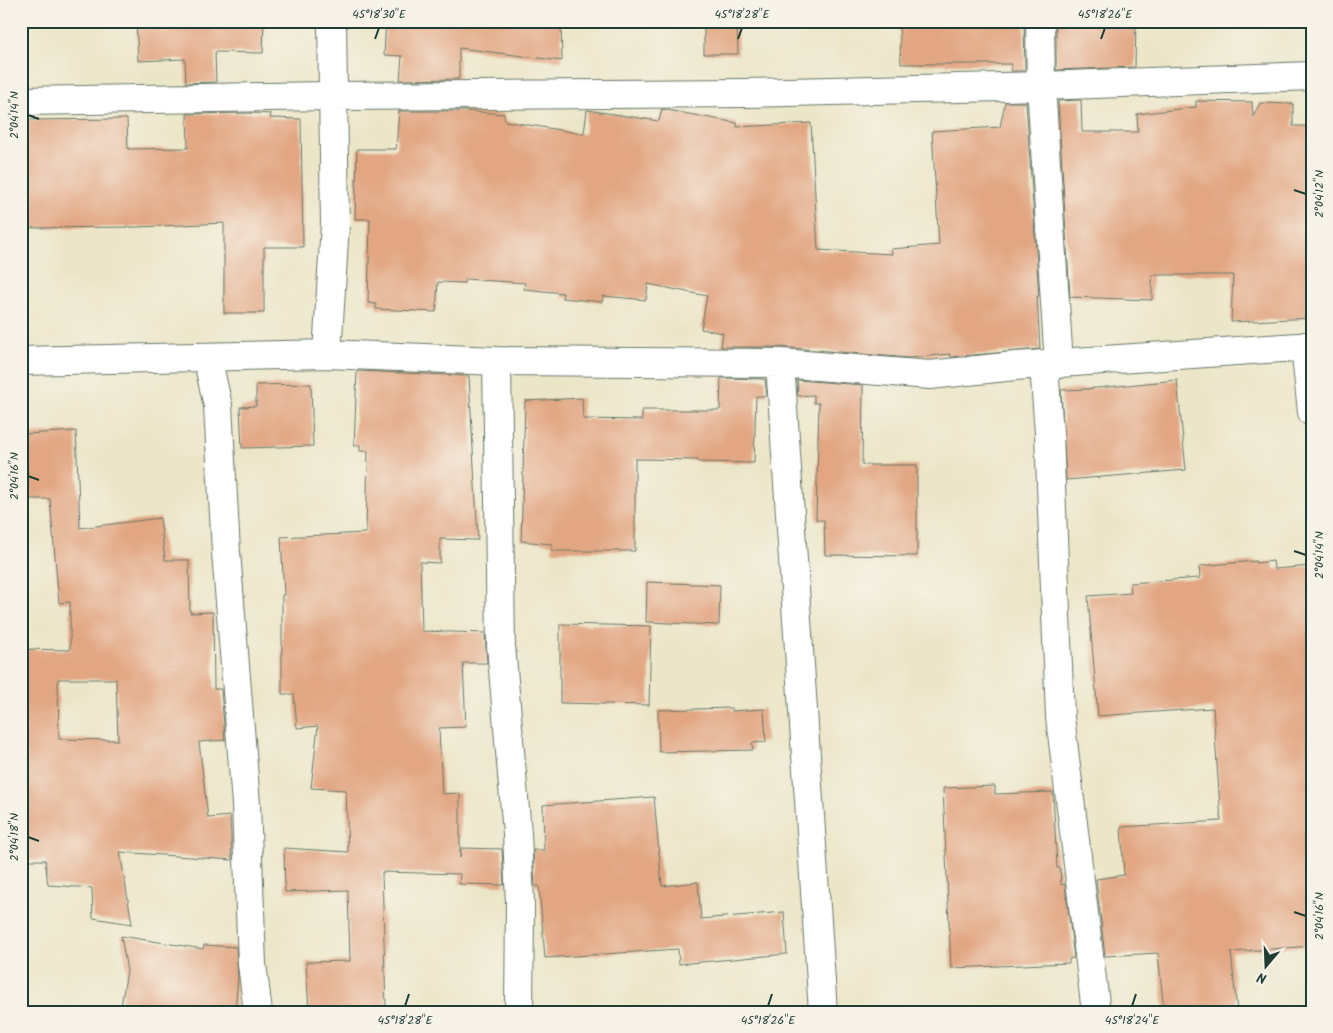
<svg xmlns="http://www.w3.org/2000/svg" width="1333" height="1033" font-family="Kalam,sans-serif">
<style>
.building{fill:#e2a682;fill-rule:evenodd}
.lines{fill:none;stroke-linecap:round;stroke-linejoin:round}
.minor-casing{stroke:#677868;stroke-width:30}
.minor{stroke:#fff;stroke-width:28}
.ticks{fill:none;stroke:#1f3d34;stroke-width:2}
.neatline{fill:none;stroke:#1f3d34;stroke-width:2}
.ticks-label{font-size:12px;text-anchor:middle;fill:#1f3d34}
</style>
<rect width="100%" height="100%" fill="#f7f3e8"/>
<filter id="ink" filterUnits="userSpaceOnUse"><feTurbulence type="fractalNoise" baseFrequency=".02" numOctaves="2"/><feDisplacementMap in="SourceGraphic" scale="10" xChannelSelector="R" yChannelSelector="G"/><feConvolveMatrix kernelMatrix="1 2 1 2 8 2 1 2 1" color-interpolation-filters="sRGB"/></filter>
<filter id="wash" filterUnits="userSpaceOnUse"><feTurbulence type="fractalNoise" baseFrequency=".0096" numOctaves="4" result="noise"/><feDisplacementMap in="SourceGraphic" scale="20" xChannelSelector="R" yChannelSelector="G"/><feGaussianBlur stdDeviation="1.12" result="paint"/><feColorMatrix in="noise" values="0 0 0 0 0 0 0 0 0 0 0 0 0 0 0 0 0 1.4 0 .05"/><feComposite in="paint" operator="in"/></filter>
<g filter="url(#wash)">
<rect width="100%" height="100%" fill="#ece6c9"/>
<g id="blocks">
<!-- building -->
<path class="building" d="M136,21H264L263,53L215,52L216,82L186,83L185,59L138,61Z
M386,21H561L562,61L459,48V79L400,80L402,56L384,55Z
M899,21H1024L1025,71H1011L1012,64H901Z
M1056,21H1136L1135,67L1056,70Z
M737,25L738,54H704V26Z
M1081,100L1082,132H1138L1137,114L1196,107V101L1252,102L1253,117L1260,103L1293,104V126H1312V318L1231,322L1233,275H1152V300L1070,297L1058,101Z
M1005,102H1026L1039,296H1037L1040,349L951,357L950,354L909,358L781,347H721L723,333L701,329L707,296L648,284L646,300L603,296L602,302L562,298L563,293L524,289L525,283L465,279L464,283L438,282L436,312L376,309V304L368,303L370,219H355L357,149H396L399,111H466L504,114L505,121L584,134L587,110L659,121L662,109L737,123V127L811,123L818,250L892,254L891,249L939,245L932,131L1000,127Z
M252,113L271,114L270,118L301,119L303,247H264V313H224V223L139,227L21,228V120L127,119L128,149L188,148L187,114Z
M357,371L469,376L478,540L440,539V563L420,562L422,631L485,633L487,663H463L466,727L439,728L442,794L460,793V858L461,848L502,849L504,885L459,884L460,874L382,872L386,1010L345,1011V1009L309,1012L306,962L350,961L348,890L285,892L284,848L348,852L346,790L311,788L318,726L297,728L294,694H282V595H284L281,537L366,533L368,451H360V445L354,446Z
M721,378L765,379L767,396H756L754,463L698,462V460L635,459V551H552V544L521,541L525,401L582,398L583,419L642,420V410H720Z
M797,380L863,385L862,465H917V556L825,555L824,520H816L819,403H814V395L798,396Z
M1177,380L1186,470L1066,480L1061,390L1087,389Z
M311,384L313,446L242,448L240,407L256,406V385Z
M76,431L80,528L160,518L165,560H189L190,613L213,612L214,689H221L225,740L199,742L208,818L230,816L232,860L120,852L132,924L93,918L92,888L48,885L45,860H21V649L70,650V602L59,603L50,499H29L25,434ZM58,679H116L118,740L59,739Z
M1256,561V563L1273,561L1274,569L1312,566V946L1231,952L1237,1012H1164L1158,953L1105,956L1096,879L1124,875L1121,827L1221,821L1213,708L1098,716L1088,596L1131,593L1130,583L1200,578L1199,566Z
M647,582L720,585L719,625L646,622Z
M560,624L651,626L649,705L560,703Z
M732,708V711L764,709L766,742L752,743L753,750L659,752L658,710Z
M995,786V794L1053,792L1057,868H1060L1061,885L1065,884L1074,958L1069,959V963L951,968L943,788Z
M654,797L662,886L698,882L701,919L784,912L787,954L679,964L678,949L545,958L539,886H535L533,850H544L543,805Z
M121,936L203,949L204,945L236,947L238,977L235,1012H120L127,971Z"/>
</g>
</g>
<g filter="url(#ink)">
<use href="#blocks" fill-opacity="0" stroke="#677868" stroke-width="1"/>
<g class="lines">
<defs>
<path id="minor" d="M1040,21L1041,86L1059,364
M21,101L332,96L746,93L1041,86L1312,76
M1305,346L1312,412
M327,354L335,224L332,21
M207,357L218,406L226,552L246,804L252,964L258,1012
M21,361L327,354L497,361L780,363L930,375L1015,366L1312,346
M497,361L501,646L517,833L520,904L519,1012
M780,363L823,1012
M1044,366L1049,433L1060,717L1096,1012"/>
</defs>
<!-- minor casing -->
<use href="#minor" class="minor-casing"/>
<!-- minor -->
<use href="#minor" class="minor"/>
</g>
</g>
<!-- ticks -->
<path class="ticks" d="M375,39L379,28M738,39L742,28M1101,39L1105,28M28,115L39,119M1294,190L1306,194M28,476L39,480M1294,551L1306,555M28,837L39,841M1294,912L1306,916M405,1006L409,994M768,1006L772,994M1132,1006L1136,994"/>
<!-- margin -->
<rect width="1333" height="1033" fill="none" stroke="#f7f3e8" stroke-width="55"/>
<!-- north arrow -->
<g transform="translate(1266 966) rotate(199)" stroke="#f7f3e8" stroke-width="4" paint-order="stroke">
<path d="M0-4L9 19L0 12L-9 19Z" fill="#1f3d34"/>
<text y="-8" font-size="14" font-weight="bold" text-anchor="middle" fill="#1f3d34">N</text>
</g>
<rect x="28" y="28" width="1278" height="978" class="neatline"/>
<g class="ticks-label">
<text x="379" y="18">45°18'30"E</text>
<text x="742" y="18">45°18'28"E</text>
<text x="1105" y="18">45°18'26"E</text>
<text transform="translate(14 115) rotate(-90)" y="4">2°04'14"N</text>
<text transform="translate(1319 194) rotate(-90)" y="4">2°04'12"N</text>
<text transform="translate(14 476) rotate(-90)" y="4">2°04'16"N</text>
<text transform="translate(1319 555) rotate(-90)" y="4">2°04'14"N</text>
<text transform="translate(14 837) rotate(-90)" y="4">2°04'18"N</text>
<text transform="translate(1319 916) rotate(-90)" y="4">2°04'16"N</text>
<text x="405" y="1024">45°18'28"E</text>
<text x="768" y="1024">45°18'26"E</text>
<text x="1132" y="1024">45°18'24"E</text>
</g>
</svg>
